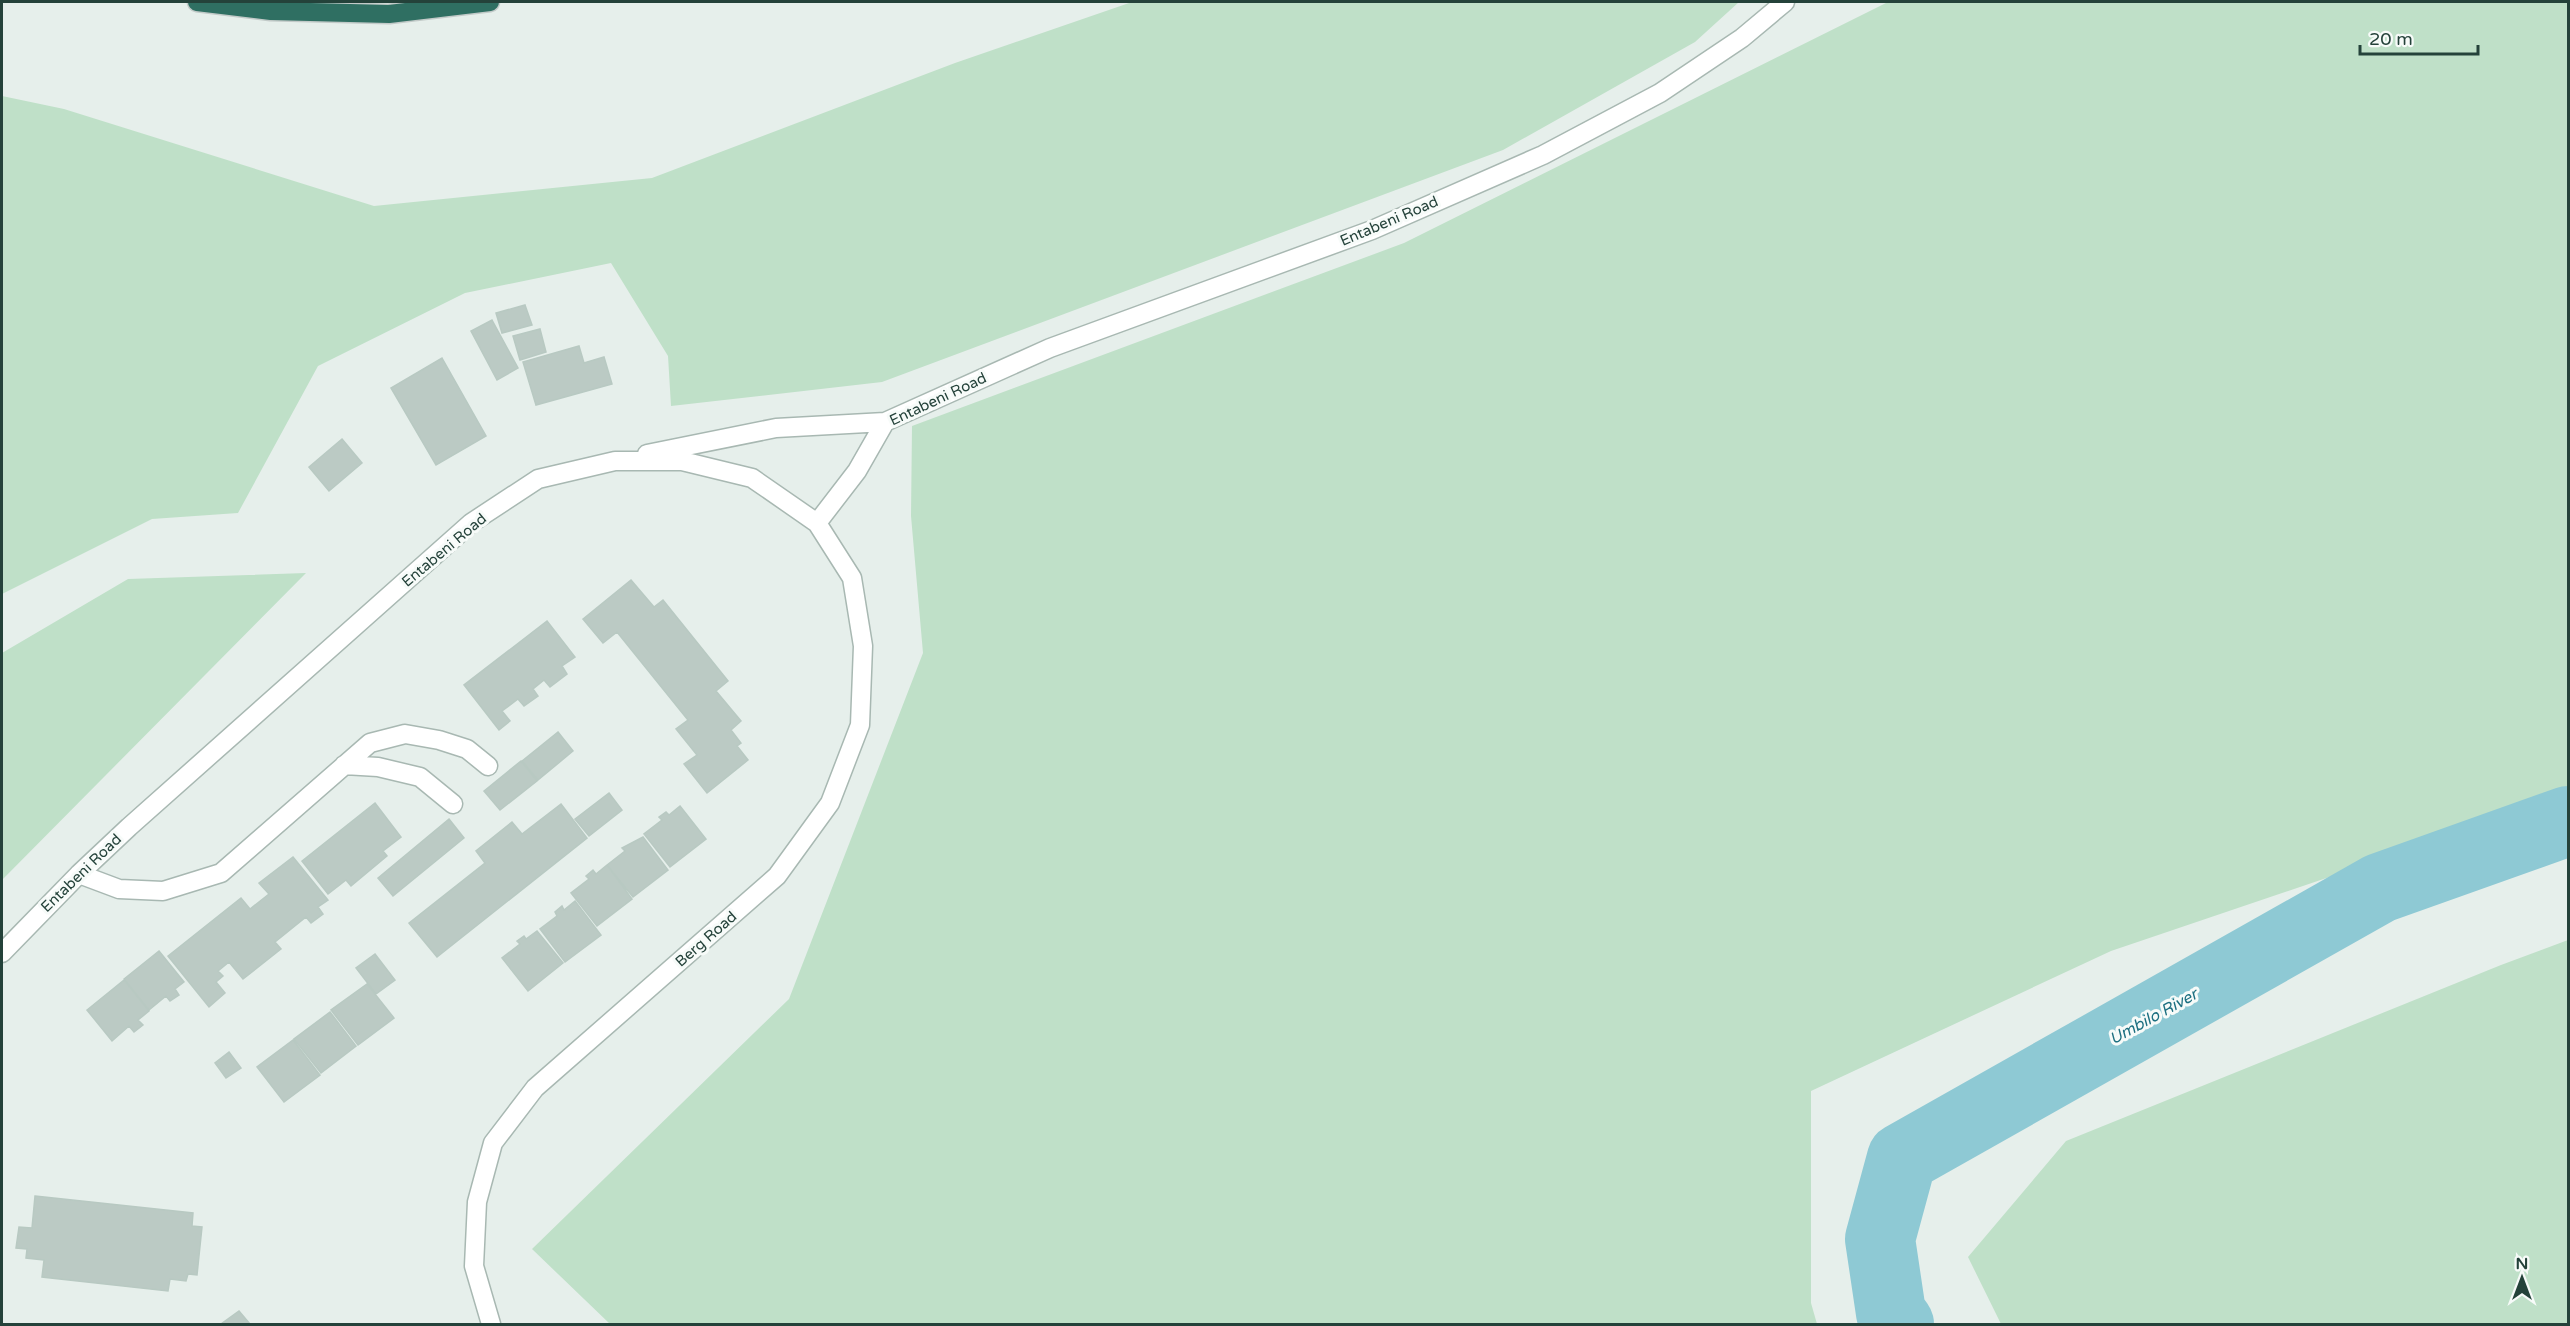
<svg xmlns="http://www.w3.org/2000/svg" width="2570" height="1326" font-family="'Varela Round',sans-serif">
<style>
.green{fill:#bfe0c8}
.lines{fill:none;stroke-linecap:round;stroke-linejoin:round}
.river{stroke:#8ec9d4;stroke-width:70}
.building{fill:#bbcac4;stroke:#b8c9c2;stroke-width:1.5}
.minor-casing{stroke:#a8b8b2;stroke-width:21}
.highway-casing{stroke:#c2cac8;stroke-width:21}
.minor{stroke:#fff;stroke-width:18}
.highway{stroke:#2f6f62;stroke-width:18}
.labels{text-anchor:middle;stroke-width:6;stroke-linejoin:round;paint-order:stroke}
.street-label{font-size:15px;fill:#24423a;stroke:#f7fbf9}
.water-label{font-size:16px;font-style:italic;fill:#1c6f80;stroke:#f7fbf9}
</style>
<rect width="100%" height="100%" fill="#e6efeb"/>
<!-- green -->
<path class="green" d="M1132,2H1739L1695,42L1503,150L882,382L671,406L668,356L611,263L465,293L318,366L238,513L152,519L2,594V96L64,109L374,206L652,178L955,63Z
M1888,2H2568V796L2111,951L1811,1091V1303L1817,1324H610L532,1249L789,999L923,653L911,516L912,426L1404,243Z
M306,573L2,880V653L128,579Z
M2568,940V1324H2001L1968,1257L2066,1141L2501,965Z"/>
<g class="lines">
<!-- river -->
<path class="river" d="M1899,1324L1891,1313L1880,1239L1902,1158L2380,888L2568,821"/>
</g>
<!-- building -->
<path class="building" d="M525,305L532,325L502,333L496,313Z
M492,320L518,368L497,380L471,331Z
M540,329L546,352L520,360L513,336Z
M579,346L584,363L604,357L612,384L536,405L523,362Z
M442,358L486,436L436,465L391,388Z
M342,439L362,463L329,491L309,467Z
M631,580L654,607L663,600L728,681L716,691L741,721L731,730L741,743L737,746L748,760L707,793L684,764L697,755L676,729L688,720L617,632L603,643L583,619Z
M547,621L575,657L562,666L567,674L550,687L544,680L533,689L538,696L524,706L518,699L502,711L510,721L499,730L464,685Z
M558,732L573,751L538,780L522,761Z
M521,761L537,781L500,810L484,791Z
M609,793L622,810L589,836L575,819Z
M375,803L401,837L383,851L387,856L351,886L346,880L328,894L302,861Z
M561,804L587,838L437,957L409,923L485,863L476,851L512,822L522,834Z
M680,806L706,839L670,867L644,834L662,820L659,817L666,812L669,815Z
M449,819L464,838L393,896L378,878Z
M643,837L668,870L633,897L607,865L625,851L622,848Z
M293,857L328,900L318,907L323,914L311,923L306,917L275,942L281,949L243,979L229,962L218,971L223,976L216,982L225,993L209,1007L168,956L241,898L250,909L269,894L259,883Z
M607,865L632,899L597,926L571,893L589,879L586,876L593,870L596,874Z
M575,901L601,935L565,962L540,929L557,916L555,912L562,906L564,910Z
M537,931L563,963L528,991L502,958L520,944L517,941L524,936L526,939Z
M159,951L184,982L175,989L179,995L170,1001L166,996L149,1010L124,979Z
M375,954L395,980L376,994L356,968Z
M124,980L149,1011L138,1020L143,1025L134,1032L129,1026L112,1041L87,1010Z
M367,984L394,1018L358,1045L331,1010Z
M330,1012L356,1046L321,1073L294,1039Z
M293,1040L320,1075L284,1102L257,1067Z
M229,1052L241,1068L226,1078L215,1063Z
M35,1196L193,1213L192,1226L202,1227L197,1275L188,1274L186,1281L170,1279L168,1291L42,1277L44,1260L26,1258L27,1249L16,1248L19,1227L32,1228Z
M239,1311L250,1324H221Z"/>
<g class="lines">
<defs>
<path id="minor" d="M647,454L776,428L885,422
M817,523L857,471L885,422L1050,348L1372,230L1543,155L1660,93L1742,38L1785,2
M344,765L378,767L420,777L453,804
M79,874L119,889L163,891L221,873L370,743L405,734L439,740L467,749L488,766
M2,953L79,874L129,827L471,523L538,479L615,461H682L752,478L817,523L852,578L863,646L860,725L830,803L777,876L535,1088L493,1143L477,1202L474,1266L491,1324"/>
<path id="highway" d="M197,2L271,11L389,14L490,2"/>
</defs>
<!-- minor casing -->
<use href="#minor" class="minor-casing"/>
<!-- highway casing -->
<use href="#highway" class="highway-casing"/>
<!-- minor -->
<use href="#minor" class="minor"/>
<!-- highway -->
<use href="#highway" class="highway"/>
</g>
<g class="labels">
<!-- street labels -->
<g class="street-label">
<text transform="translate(1389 221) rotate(-23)" y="5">Entabeni Road</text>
<text transform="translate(938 399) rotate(-25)" y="5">Entabeni Road</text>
<text transform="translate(444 550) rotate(-40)" y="5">Entabeni Road</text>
<text transform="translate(81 873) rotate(-44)" y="5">Entabeni Road</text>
<text transform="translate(706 939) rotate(-41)" y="5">Berg Road</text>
</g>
<!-- water labels -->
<g class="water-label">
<text transform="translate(2153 1016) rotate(-29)" y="6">Umbilo River</text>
</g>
</g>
<!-- border -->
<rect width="2570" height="1326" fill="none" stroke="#24423a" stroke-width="6"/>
<!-- north arrow -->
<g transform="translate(2522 1278)" stroke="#f7fbf9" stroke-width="4.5" paint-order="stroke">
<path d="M0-4.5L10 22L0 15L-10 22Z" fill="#24423a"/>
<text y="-9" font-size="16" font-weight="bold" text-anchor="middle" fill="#24423a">N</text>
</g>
<!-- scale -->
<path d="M2360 45v9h118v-9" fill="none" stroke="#24423a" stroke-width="3"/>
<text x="2369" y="45" font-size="18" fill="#24423a" stroke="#f7fbf9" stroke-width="4.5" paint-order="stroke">20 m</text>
</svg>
